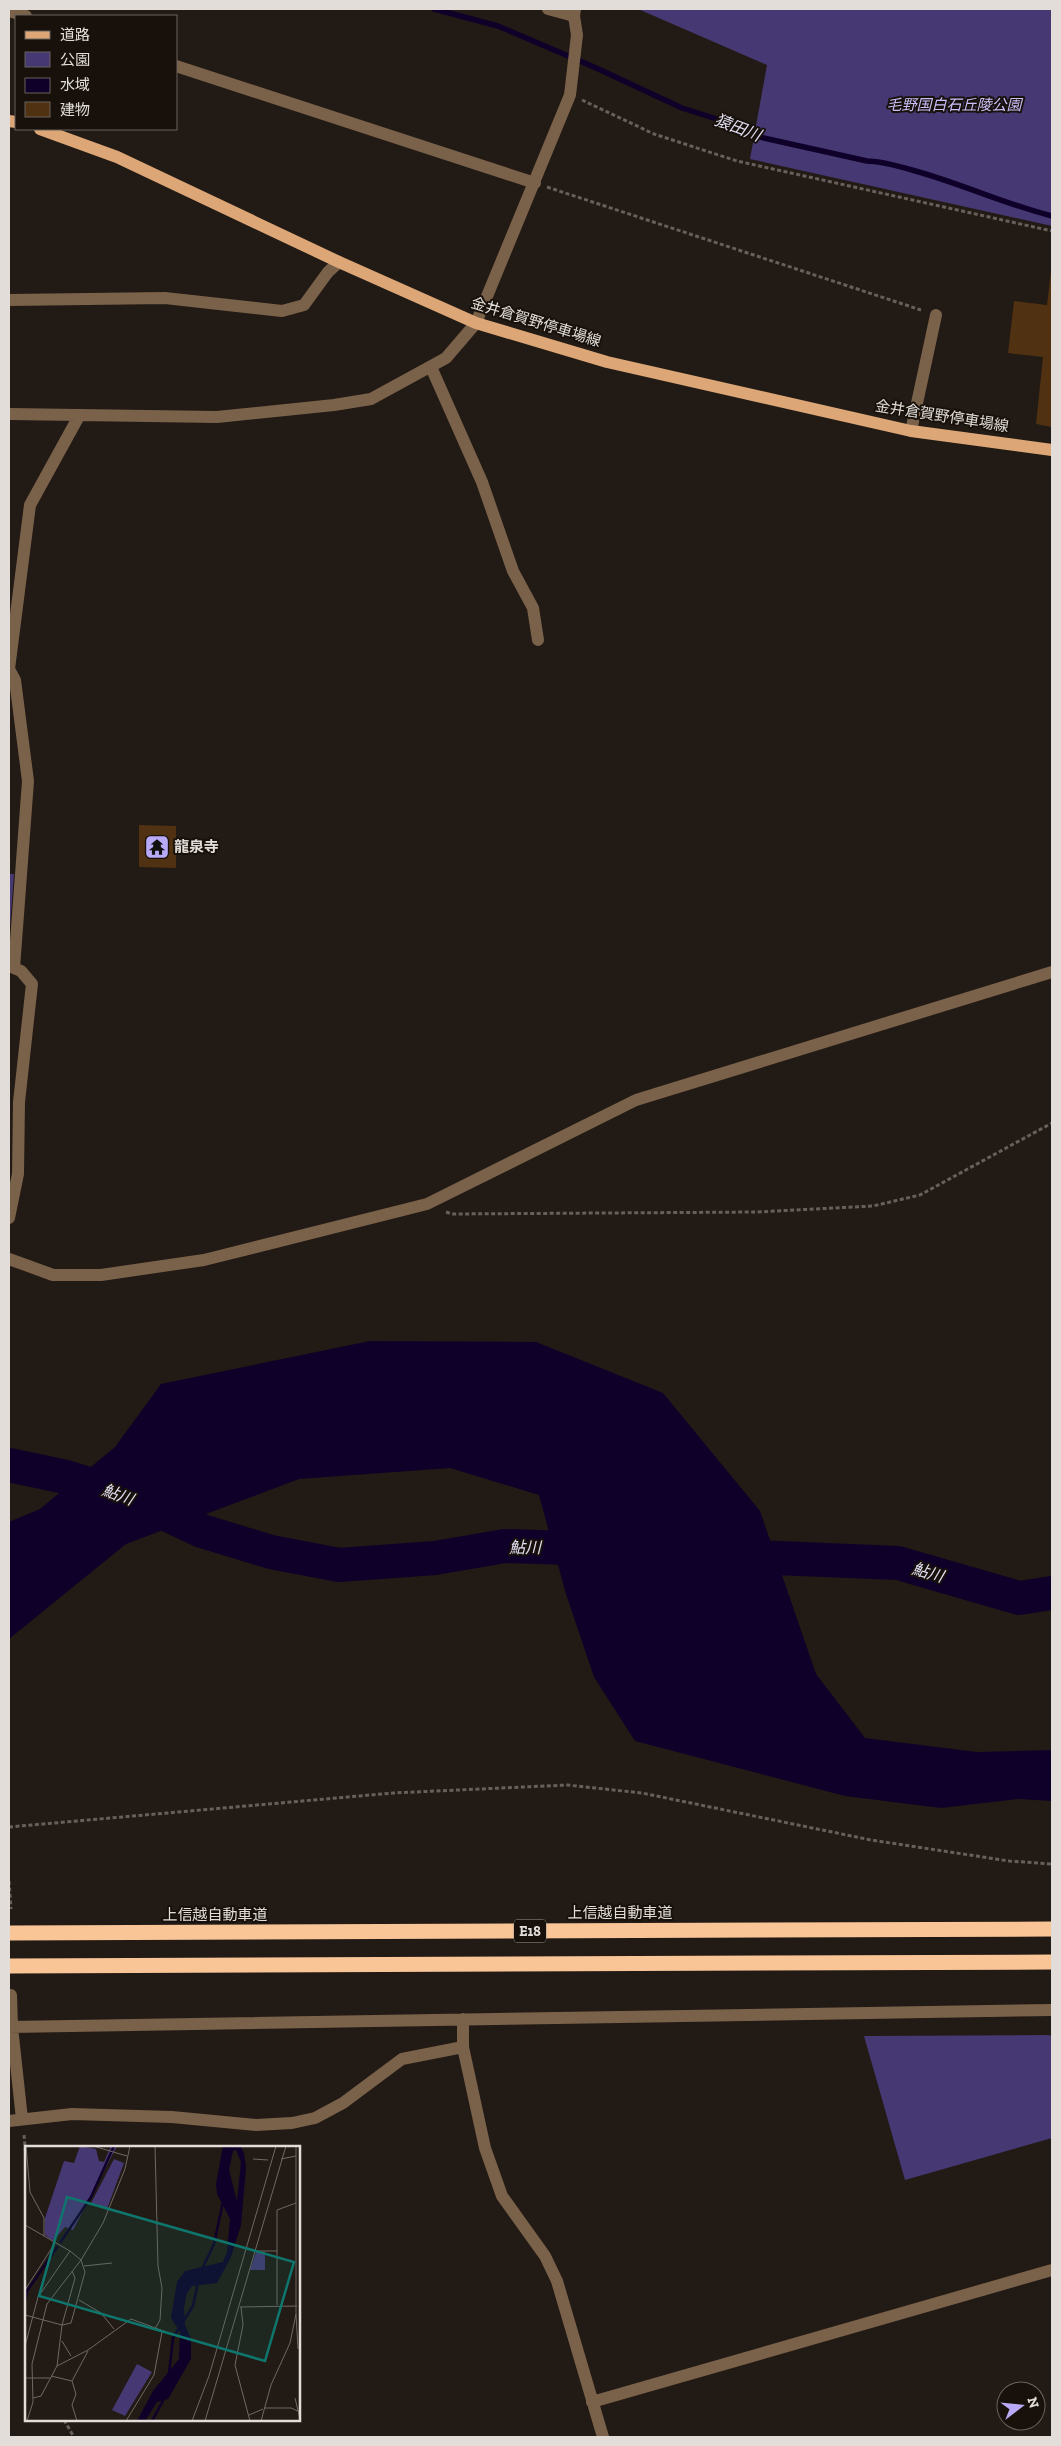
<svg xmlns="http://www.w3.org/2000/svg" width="1061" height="2446" font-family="'Zilla Slab','Noto Sans JP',serif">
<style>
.green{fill:#463873}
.water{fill:#0f002a}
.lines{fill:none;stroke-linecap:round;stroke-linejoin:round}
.stream{stroke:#0f002a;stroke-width:5.5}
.river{stroke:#0f002a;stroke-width:34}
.building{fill:#503112}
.path{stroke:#665f5a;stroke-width:3;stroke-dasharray:4 2.5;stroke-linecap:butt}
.minor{stroke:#7a614a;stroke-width:12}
.major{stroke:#dca676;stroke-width:12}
.highway{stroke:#f9c597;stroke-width:15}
.labels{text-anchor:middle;stroke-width:4;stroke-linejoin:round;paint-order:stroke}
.shield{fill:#18110b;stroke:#a5a09b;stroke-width:1}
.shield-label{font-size:14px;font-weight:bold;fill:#e2ddd9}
.park-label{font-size:15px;font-style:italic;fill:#cac0fa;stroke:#18110b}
.street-label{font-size:15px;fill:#e2ddd9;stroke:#18110b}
.poi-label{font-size:15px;font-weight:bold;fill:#e2ddd9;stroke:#18110b;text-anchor:start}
.water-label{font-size:16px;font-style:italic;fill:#e2dff3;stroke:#18110b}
.inset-river{fill:none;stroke:#0f002a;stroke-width:2.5}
.inset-road{fill:none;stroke:#6f6863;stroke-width:1}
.view{fill:#0f766e;fill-opacity:0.15;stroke:#0f766e;stroke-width:2.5}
.inset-edge{fill:none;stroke:#e2ddd9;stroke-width:2.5}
</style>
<rect width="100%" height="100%" fill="#221a14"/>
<!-- green -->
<path class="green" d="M638,9H1052V226L750,159L767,65Z
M9,874H14L9,940Z
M1048,2035L1052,2036V2138L905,2180L864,2036Z"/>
<!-- water -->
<path class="water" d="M370,1341L536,1342L663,1393L760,1511L816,1674L865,1738L977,1752L1052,1750V1801L1019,1799L941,1808L845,1796L635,1741L594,1677L566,1594L539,1495L450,1468L299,1479L126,1544L9,1639V1522L40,1509L115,1447L161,1384Z"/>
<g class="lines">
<!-- stream -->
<path class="stream" d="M434,9L498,26L594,67L682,108L723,121L755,136L867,161C882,161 897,166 912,170C960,183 1004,204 1052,216"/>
<!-- river -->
<path class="river" d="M9,1465L66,1477L127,1496L202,1531L271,1552L339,1565L435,1558L505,1546L598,1549
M729,1556L898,1563L1019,1598L1052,1593"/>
</g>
<!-- building -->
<path class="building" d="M1051,271H1052V427L1036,424L1043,357L1008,353L1014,301L1047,305Z
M139,825L176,826V868L139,867Z"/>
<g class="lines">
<!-- path -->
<path class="path" d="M582,100L654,134L737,161L1052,231
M547,187L921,310
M446,1212L452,1214L757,1212L873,1206L920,1195L1052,1123
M9,1827L393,1793L567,1785L642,1793L871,1840L1009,1861L1052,1864
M9,1881L11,1909
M24,2135L26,2158
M64,2420L74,2437"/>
<!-- minor -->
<path class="minor" d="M548,9L574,16
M9,11L26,16
M176,66L535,183
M9,300L165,298L282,311L304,305L328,272L339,262
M431,367L482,482L513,571L533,608L538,640
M9,414L217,417L334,405L371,399L446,358L476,323L570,95L577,35L574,16L575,9
M911,431L936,315
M9,669L15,680L28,781L14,968
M9,669L30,505L79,416
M9,966L21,971L32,984L19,1102L18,1174L9,1218
M9,1259L53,1275H101L204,1260L427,1204L636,1100L1052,972
M11,1995L12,2027L22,2119
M463,2019V2047L485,2148L502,2196L545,2256L557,2281L603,2437
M9,2027L1052,2010
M9,2121L72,2114L172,2117L256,2125L292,2123L315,2118L343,2103L402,2059L463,2047
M592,2402L1052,2270"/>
<!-- major -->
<path class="major" d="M9,121L16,122
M40,129L117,157L339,262L476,323L607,362L911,431L1052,450"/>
<!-- highway -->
<path class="highway" d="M9,1933L1052,1929
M9,1966L1052,1962"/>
</g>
<!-- icons -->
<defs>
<symbol id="temple-square" viewBox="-11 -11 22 22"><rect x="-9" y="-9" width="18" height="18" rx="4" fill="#b9aaf7" stroke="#18110b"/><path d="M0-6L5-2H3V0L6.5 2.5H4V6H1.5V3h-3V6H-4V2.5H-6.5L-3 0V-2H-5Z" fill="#111"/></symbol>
</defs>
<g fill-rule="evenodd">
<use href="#temple-square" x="143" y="833" width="28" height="28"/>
</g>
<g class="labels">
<!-- shield labels -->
<rect class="shield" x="514" y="1919.5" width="32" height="23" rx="4"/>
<g class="shield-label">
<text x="530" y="1936">E18</text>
</g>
<!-- park labels -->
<g class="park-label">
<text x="954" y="110">毛野国白石丘陵公園</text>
</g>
<!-- street labels -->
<g class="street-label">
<text transform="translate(536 322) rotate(17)" y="5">金井倉賀野停車場線</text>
<text transform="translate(942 416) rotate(9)" y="5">金井倉賀野停車場線</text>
<text x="620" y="1918">上信越自動車道</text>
<text x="215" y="1920">上信越自動車道</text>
</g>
<!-- poi labels -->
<g class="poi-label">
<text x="174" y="852">龍泉寺</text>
</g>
<!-- water labels -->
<g class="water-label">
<text transform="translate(738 127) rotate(21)" y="6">猿田川</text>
<text transform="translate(118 1494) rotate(20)" y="6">鮎川</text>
<text x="525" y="1553">鮎川</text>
<text transform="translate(928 1572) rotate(16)" y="6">鮎川</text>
</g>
</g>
<!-- overview -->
<g transform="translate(25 2146)">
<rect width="275" height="275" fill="#221a14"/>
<path d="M55,0L71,3L74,15L79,16L86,0H92L48,84L40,81L28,95L20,89V72L39,15L49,17ZM89,13L99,17L82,63L66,57ZM231,106H240V124H225ZM112,218L127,226L100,270L87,264Z" fill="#463873"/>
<path d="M198,0H215L219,7L221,22L216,79L206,111L192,137L167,140L162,147L159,161L160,179L166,193V213L143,253L132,256L120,275H112L128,245L154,213L155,186L146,172L152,136L160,125L198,116L202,106L205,73L192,48L191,38ZM211,4L216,16L212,55L204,24L208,5Z" fill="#0f002a" fill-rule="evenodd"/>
<path class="inset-river" d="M198,20L199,0M35,97L66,51L89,0M177,123L189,98L198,56M0,155L2,145L33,100M144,228L148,192L168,160L173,136M127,275L140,251"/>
<path class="inset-road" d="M1,0L5,46L19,72V90M68,0L102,10M228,13L243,14M256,13L271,10M0,79L45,105L56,114L60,126L46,177L37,179L0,169M229,105H252M59,120L87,117M0,144L30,97M54,154L76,167L89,183M252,159V64L271,57M215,161L272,160M216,161L218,179L210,219L225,275M271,168L273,203M130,183L135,174L137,142L133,120L130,0M37,195L46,210M0,200L13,151L45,105M32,220L63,204L106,173L144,187M26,230L47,235M0,232H25M8,252L16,250L32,220L37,179L50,132L47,125M270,252L275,273M239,262H266L275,266M224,269L238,263M2,275L8,256L7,218L22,158L56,114L78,77L100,23L105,0M52,275L47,259L51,248L47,235L63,205M101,275L129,229L137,186M167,275L184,230L251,0M180,275L261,0M236,275L246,239L265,197L271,168V0"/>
<path class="view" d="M42,51L269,116L240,215L14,150Z"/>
<rect width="275" height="275" class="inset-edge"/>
</g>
<!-- border -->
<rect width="1061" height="2446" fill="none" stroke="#e2ddd9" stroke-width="20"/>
<!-- legend -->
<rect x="15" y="15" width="162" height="115" fill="#18110b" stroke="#69635d"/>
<rect x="25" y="31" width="25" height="8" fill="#dca676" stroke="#69635d"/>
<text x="60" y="40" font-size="15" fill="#e2ddd9">道路</text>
<rect x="25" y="52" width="25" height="15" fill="#463873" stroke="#69635d"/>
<text x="60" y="65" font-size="15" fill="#e2ddd9">公園</text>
<rect x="25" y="78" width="25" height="15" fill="#0f002a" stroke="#69635d"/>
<text x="60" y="90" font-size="15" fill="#e2ddd9">水域</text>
<rect x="25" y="102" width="25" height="15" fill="#503112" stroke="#69635d"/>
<text x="60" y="115" font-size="15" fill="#e2ddd9">建物</text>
<!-- north arrow -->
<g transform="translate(1021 2406) rotate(74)"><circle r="24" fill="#18110b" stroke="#69635d"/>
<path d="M0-4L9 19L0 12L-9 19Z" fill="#b9aaf7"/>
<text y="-8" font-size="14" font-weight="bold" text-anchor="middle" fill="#e2ddd9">N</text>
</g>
</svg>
